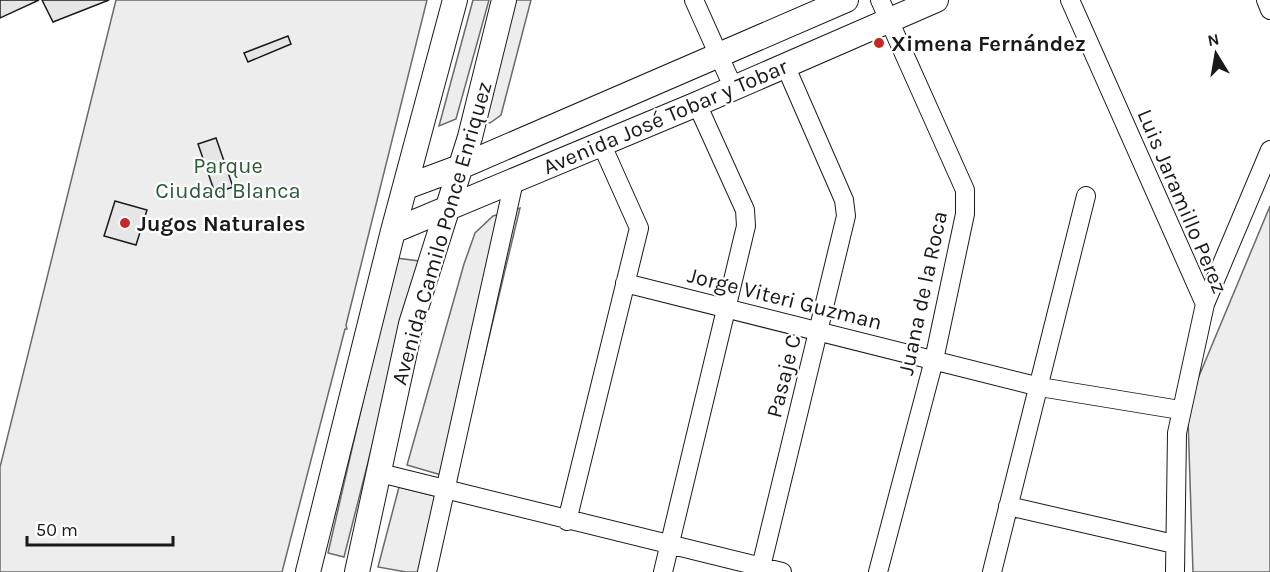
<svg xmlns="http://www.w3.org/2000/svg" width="1270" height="572" font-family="Karla,sans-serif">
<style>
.built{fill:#ededed;stroke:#6a6a6a;stroke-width:1.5}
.building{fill:#e6e6e6;stroke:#1a1a1a;stroke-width:1.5}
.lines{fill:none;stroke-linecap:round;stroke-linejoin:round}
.street-casing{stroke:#1a1a1a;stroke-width:20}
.secondary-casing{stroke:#1a1a1a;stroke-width:26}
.street{stroke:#fff;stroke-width:18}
.secondary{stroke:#fff;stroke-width:24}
.poi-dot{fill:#c62828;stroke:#fff;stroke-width:2}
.labels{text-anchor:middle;stroke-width:4.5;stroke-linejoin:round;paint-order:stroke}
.poi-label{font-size:22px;font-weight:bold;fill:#1a1a1a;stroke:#fff;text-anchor:start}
.street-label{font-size:22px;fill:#1a1a1a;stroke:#fff}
.park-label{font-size:22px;fill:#2b5a34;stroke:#fff}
</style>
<rect width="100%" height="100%" fill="#fff"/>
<!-- built -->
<path class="built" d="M116,0H427L346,325L347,329H345L282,572H0V467Z
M473,0H489L456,119L439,126Z
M512,0H531L501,115L490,123L481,120Z
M1270,206V572H1193L1188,419L1197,381Z
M520,208L455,479L407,465L464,264L475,233L493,216Z
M396,258L419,261L344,557L328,553Z
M399,487L451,500L434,572H406L378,567Z"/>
<!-- building -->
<path class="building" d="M0,0H39L0,18Z
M42,0H109L53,22Z
M288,36L291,44L248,62L244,53Z
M216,138L233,187L215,193L198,144Z
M115,201L147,210L136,245L104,236Z"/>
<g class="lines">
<defs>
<path id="street" d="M694,0L733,87
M1070,0L1205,304
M1266,0L1270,10
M625,283L1040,387L1180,410
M380,473L782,572
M1008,506L1174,544
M567,521L639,228L601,143
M761,567L846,216L844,200L785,65
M427,572L514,181
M663,572L746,226L745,210L697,104
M878,572L934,360L965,214V190L880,0
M992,572L1086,196
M1175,572L1177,433L1205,304L1270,150"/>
<path id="secondary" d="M406,187L460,167L846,0
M393,231L697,104L936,0
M308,572L393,231L455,0
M357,572L411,324L470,137L504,0"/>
</defs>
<!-- street casing -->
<use href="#street" class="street-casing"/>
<!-- secondary casing -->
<use href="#secondary" class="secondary-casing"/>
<!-- street -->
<use href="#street" class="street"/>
<!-- secondary -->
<use href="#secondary" class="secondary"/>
</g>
<!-- markers -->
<g class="poi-dot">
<circle cx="879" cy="43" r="6"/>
<circle cx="125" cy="223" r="6"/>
</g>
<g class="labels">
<!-- poi labels -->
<g class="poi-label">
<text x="891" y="51">Ximena Fernández</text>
<text x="137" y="231">Jugos Naturales</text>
</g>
<!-- street labels -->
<g class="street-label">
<text transform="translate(665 116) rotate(-23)" y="8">Avenida José Tobar y Tobar</text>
<text transform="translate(1183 201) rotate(67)" y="8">Luis Jaramillo Perez</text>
<text transform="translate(441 233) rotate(-74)" y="8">Avenida Camilo Ponce Enriquez</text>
<text transform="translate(922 293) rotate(-78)" y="8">Juana de la Roca</text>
<text transform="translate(785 298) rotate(14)" y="8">Jorge Viteri Guzman</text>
<text transform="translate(783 376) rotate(-76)" y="8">Pasaje C</text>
</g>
<!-- park labels -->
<g class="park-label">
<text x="228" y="173">Parque<tspan x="228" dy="25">Ciudad Blanca</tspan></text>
</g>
</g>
<!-- north arrow -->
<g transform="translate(1216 54) rotate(349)" stroke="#ffffff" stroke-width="4.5" paint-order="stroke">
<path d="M0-4.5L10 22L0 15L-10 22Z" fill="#1a1a1a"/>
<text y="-9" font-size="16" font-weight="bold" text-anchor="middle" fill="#1a1a1a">N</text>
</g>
<!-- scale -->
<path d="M27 536v9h146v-9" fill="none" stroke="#1a1a1a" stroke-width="3"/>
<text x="36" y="536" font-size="18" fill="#1a1a1a" stroke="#ffffff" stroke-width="4.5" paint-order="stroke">50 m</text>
</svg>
